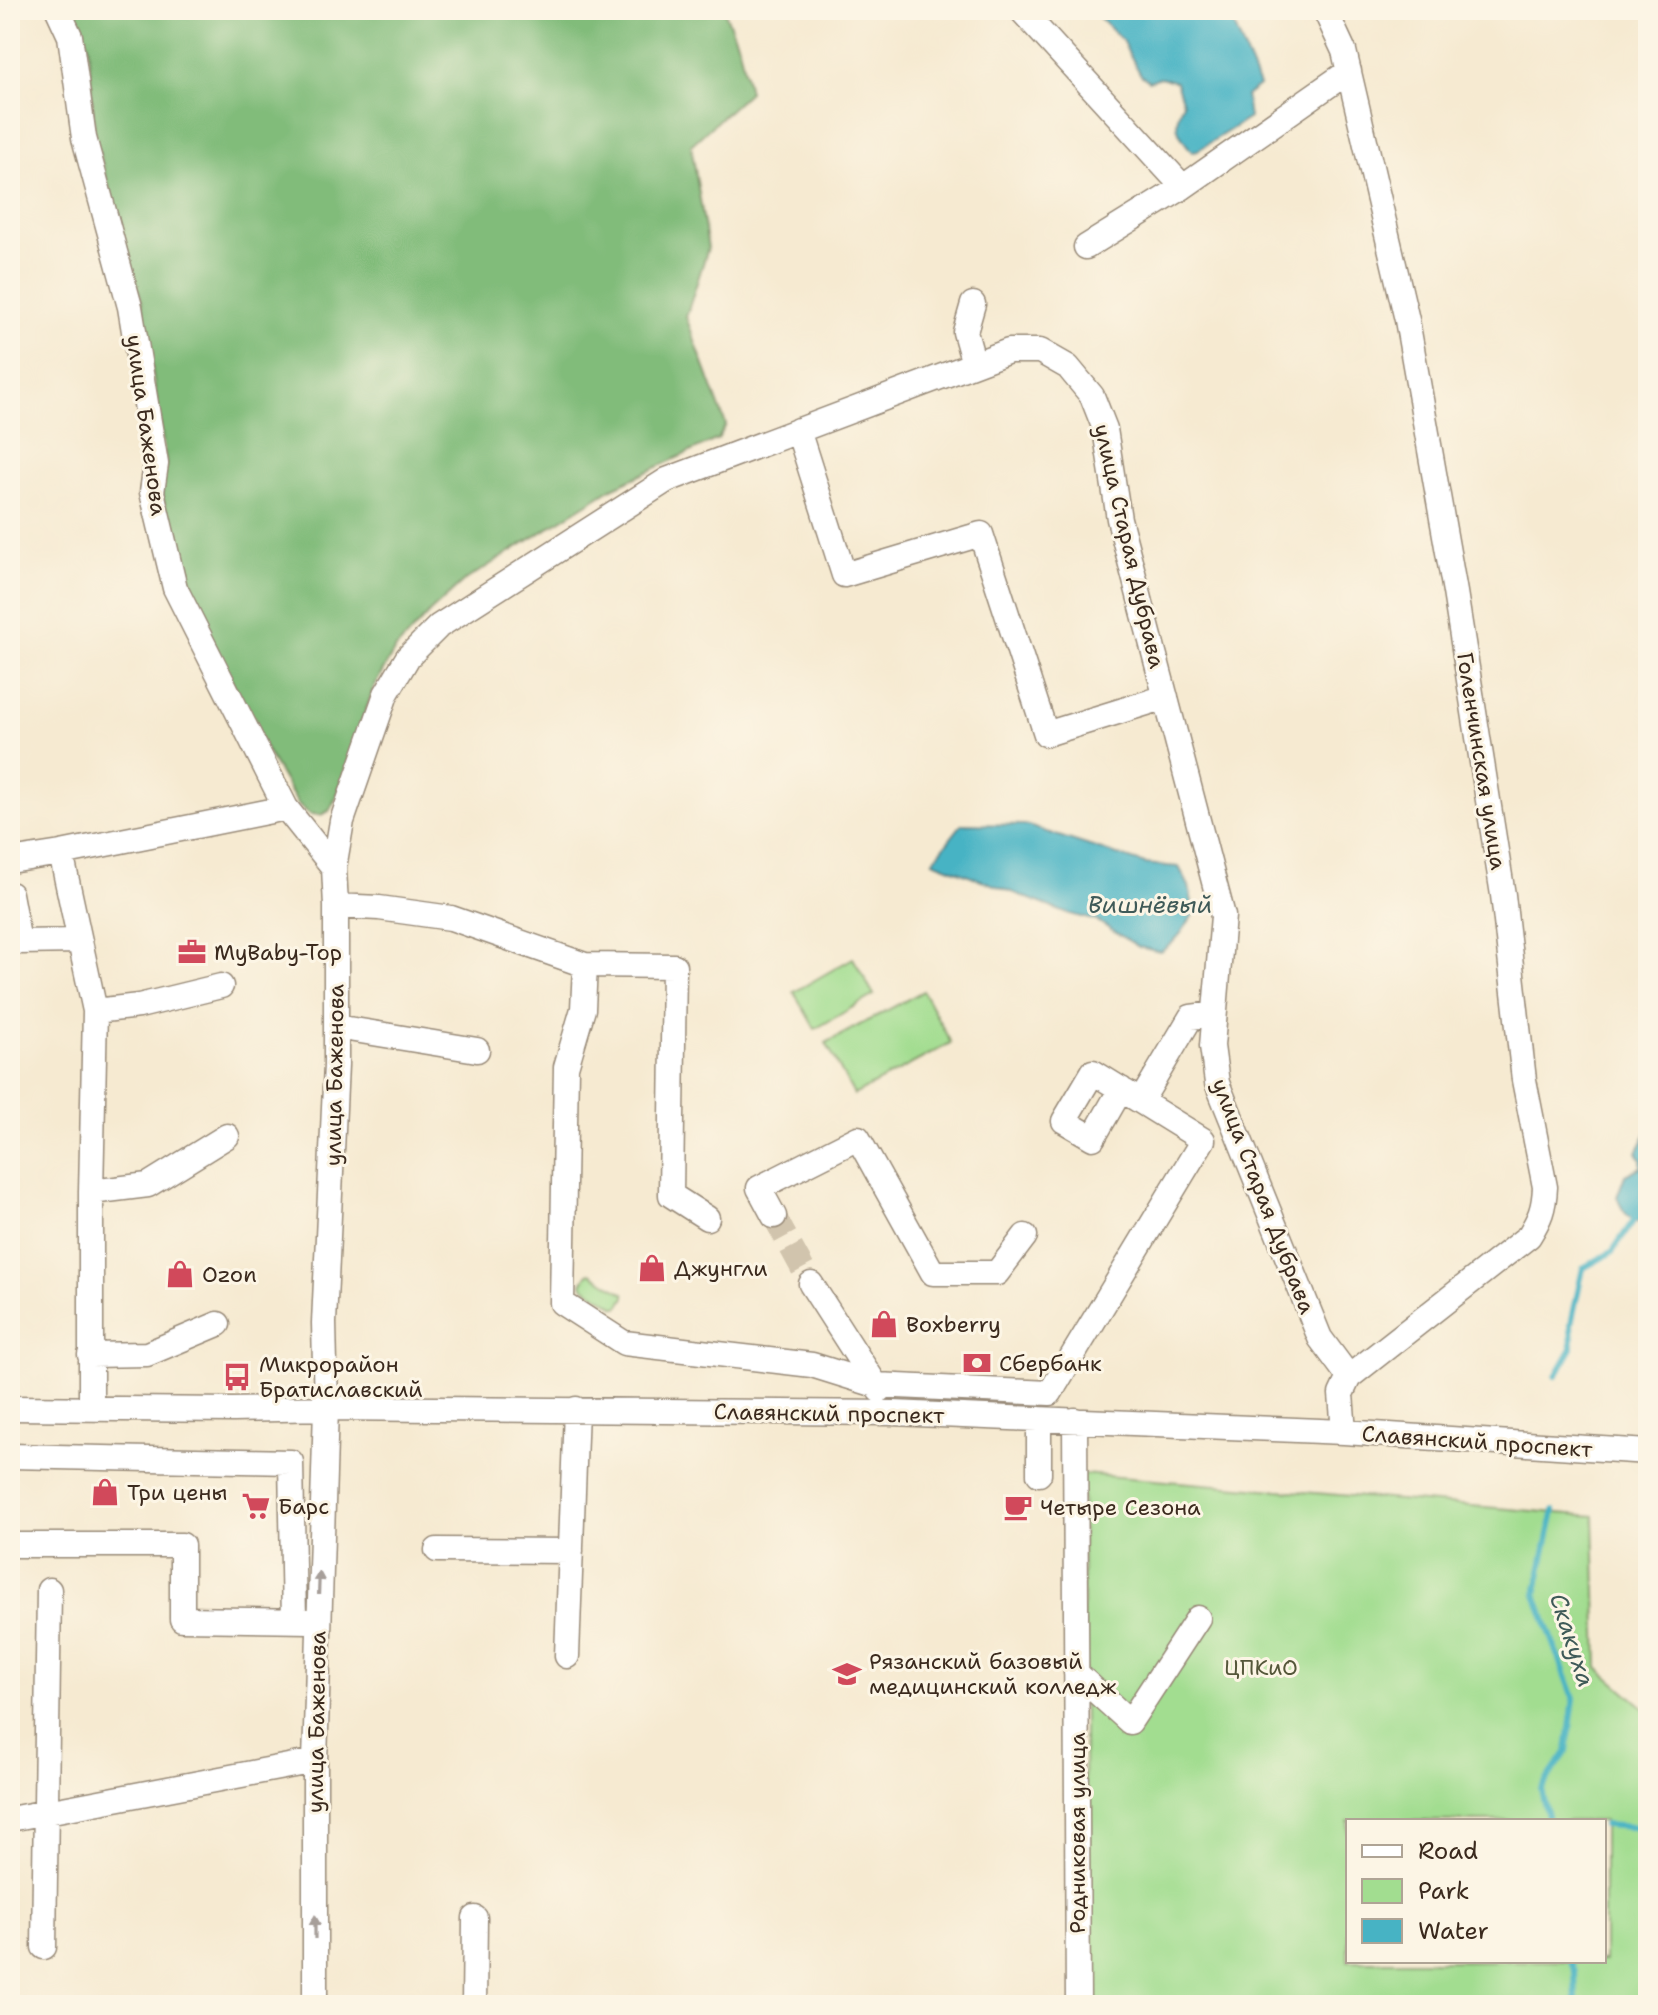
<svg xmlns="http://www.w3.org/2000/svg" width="1658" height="2015" font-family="'Shantell Sans',sans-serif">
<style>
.green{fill:#a2dd90;stroke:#6e8457;stroke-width:2;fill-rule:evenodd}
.forest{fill:#81bc7a;stroke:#5e734c;stroke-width:2}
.water{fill:#47b3c4;stroke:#416e71;stroke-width:2}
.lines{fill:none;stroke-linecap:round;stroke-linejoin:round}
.stream{stroke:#47b3c4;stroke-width:6}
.minor-tunnel{stroke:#d1c4ad;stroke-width:24;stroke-dasharray:24 12;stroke-linecap:butt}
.minor-casing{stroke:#988a78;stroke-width:27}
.minor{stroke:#fff;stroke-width:24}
.oneway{fill:#a79f9a}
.labels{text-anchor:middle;stroke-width:6;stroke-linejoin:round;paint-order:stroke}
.street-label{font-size:22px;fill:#3b2a1e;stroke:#fcf5e5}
.poi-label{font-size:22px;fill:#3b2a1e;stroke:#fcf5e5;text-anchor:start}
.park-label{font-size:22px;fill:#55573a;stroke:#fcf5e5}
.water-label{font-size:24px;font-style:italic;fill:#3f5a58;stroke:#fcf5e5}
</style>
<rect width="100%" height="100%" fill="#fcf5e5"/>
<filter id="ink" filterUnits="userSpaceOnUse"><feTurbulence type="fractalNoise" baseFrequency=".0125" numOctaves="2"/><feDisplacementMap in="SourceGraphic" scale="16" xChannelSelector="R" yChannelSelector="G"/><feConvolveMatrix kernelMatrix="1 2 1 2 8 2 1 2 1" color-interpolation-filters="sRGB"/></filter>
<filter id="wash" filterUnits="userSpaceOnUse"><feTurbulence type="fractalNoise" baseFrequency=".006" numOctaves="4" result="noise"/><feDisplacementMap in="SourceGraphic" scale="32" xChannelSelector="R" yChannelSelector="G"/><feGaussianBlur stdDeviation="1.8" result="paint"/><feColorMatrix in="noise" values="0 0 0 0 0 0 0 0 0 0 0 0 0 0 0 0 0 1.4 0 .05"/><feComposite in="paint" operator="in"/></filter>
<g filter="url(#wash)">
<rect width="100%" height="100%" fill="#f6ead1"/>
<!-- green -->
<path class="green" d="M853,958L874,995L815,1029L794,992Z
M923,991L951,1043L854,1095L826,1043Z
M591,1273L625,1294V1297L619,1307H616L583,1286L582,1283L588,1274Z
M1082,1474L1594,1516L1598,1668L1648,1711V2005H1086ZM1348,1821H1604V1961H1348Z"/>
<!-- forest -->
<path class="forest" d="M71,10H724L739,47L749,92L691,145L708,248L686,317L726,425L718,439L612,488L464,581L430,612L394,651L374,687L336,798L329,811L321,815L310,814L298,804L264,747L185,586L161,490L166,463L142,302L95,138L88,43Z"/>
<!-- water -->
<path class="water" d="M1092,10H1228L1259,86L1246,96L1249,118L1198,150L1192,152C1177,132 1172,126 1183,103L1176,82L1161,77L1149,81L1141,75L1122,40Z
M962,824L1025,825L1145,864L1179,867L1189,886L1194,913C1184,929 1177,942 1160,952L1139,947L1097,921L1063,912L933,861Z
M1648,1131V1225C1629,1220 1624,1215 1617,1197L1625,1175L1641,1167V1159L1637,1152Z"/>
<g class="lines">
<!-- stream -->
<path class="stream" d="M1556,1376L1572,1348L1571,1324L1583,1268L1612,1252L1638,1214
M1548,1821L1541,1789L1567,1751L1574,1698L1536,1595L1554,1511
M1604,1825L1646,1828L1648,1831
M1570,1961L1575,1971L1576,2005"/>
</g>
</g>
<g filter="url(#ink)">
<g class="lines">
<!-- minor-tunnel -->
<path class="minor-tunnel" d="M774,1216L811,1284"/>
<defs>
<path id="minor" d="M58,10L70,36L84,138L130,307L156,464L152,492L175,588L286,808L334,868L336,906V1065L324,1323L326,1408L315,1761V2005
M1021,10L1183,187
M1325,10L1344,51L1407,320L1455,592L1503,895L1524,1080L1545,1187C1544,1209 1540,1218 1529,1236L1349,1377L1341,1394L1344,1432
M1086,247L1183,187L1349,71
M973,304L965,332L974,364
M798,430L844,575L981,534L1046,734L1166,697
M61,853L95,1011L91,1192V1407
M10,861L61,853L286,808
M334,868L342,821L386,694L408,657L439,626L667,480L1009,351H1040L1068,367L1092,396L1105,429L1119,519L1223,916L1212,1046L1217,1083L1320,1338L1349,1377
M10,894L19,942L79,941
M336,906L379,908L451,918L585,965
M95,1011L139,1006L221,986
M336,1027L477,1050
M1141,1101L1191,1017L1214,1014
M91,1192L148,1185L227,1136
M774,1216L759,1188L858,1138L933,1273H997L1025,1236
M707,1218L671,1195L674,966L585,965L583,1009L566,1067L562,1303L624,1343L812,1365L876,1385L1050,1393L1203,1140L1093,1072L1064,1121L1093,1138L1121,1089
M811,1284L879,1390
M90,1355L147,1354L218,1324
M10,1408L233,1410L326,1408L893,1413L1344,1432L1648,1452
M1039,1419V1474
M1075,1420L1078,2005
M10,1456L291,1462L294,1620
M10,1545H182V1619L310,1621
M437,1550L571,1551
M567,1656L576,1409
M1076,1673L1130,1722L1198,1618
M10,1819L315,1761
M44,1947L49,1590
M474,2005L475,1918"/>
</defs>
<!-- minor casing -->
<use href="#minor" class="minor-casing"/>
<!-- minor -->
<use href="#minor" class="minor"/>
</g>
<!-- one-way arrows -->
<defs><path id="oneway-solid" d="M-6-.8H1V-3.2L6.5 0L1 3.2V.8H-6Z" transform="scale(2)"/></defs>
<g class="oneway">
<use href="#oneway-solid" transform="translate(319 1583) rotate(-88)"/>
<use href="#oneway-solid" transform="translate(315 1927) rotate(-90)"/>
</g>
</g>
<!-- icons -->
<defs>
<symbol id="office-bare" viewBox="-9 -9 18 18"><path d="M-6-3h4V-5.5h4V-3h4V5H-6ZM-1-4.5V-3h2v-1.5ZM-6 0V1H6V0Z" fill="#d1495b" stroke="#fcf5e5" stroke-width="2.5" paint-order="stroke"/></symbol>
<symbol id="shop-bare" viewBox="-9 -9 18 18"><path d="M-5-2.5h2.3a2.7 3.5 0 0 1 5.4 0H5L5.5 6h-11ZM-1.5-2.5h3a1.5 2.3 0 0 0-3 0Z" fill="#d1495b" stroke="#fcf5e5" stroke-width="2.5" paint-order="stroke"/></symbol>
<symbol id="bank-bare" viewBox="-9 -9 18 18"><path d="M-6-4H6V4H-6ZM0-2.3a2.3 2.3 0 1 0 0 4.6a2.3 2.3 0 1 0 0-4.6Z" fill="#d1495b" stroke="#fcf5e5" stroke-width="2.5" paint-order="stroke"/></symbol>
<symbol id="bus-bare" viewBox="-9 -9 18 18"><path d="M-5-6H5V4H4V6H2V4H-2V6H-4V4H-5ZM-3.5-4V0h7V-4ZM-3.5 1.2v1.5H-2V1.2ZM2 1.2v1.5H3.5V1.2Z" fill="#d1495b" stroke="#fcf5e5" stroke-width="2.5" paint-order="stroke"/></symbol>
<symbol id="supermarket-bare" viewBox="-9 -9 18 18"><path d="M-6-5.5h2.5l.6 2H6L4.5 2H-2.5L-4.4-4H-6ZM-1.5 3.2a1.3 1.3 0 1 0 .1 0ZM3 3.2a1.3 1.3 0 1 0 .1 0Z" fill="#d1495b" stroke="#fcf5e5" stroke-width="2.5" paint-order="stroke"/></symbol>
<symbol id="cafe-bare" viewBox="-9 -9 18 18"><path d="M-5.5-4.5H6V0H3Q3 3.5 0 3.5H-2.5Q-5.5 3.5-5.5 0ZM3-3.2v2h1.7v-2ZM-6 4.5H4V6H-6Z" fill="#d1495b" stroke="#fcf5e5" stroke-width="2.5" paint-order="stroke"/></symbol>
<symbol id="university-bare" viewBox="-9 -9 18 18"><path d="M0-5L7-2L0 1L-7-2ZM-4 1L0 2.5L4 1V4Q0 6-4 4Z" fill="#d1495b" stroke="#fcf5e5" stroke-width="2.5" paint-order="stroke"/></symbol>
</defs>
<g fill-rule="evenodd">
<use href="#office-bare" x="172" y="932" width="40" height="40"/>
<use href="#shop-bare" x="632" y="1248" width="40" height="40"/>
<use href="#shop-bare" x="160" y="1254" width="40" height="40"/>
<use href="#shop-bare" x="864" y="1304" width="40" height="40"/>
<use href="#bank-bare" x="957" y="1343" width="40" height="40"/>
<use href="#bus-bare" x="217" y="1357" width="40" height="40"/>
<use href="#shop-bare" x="85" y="1472" width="40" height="40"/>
<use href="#supermarket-bare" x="236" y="1486" width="40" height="40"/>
<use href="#cafe-bare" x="998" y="1487" width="40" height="40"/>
<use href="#university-bare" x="827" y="1654" width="40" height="40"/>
</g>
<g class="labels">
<!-- street labels -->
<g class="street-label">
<text transform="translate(147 425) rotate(82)" y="8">улица Баженова</text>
<text transform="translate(1130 546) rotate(77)" y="8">улица Старая Дубрава</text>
<text transform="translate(1482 761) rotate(81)" y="8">Голенчинская улица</text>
<text transform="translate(334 1075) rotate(-89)" y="8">улица Баженова</text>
<text transform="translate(1264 1196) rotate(69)" y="8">улица Старая Дубрава</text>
<text transform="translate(829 1413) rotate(1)" y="8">Славянский проспект</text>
<text transform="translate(1477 1441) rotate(4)" y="8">Славянский проспект</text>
<text transform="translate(316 1722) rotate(-89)" y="8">улица Баженова</text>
<text transform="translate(1077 1833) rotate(-90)" y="8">Родниковая улица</text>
</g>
<!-- poi labels -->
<g class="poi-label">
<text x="214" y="960">MyBaby-Top</text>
<text x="674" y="1276">Джунгли</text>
<text x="202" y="1282">Ozon</text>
<text x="906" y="1332">Boxberry</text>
<text x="999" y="1371">Сбербанк</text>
<text x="259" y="1372">Микрорайон<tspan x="259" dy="25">Братиславский</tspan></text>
<text x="127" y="1500">Три цены</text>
<text x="278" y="1514">Барс</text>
<text x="1040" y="1515">Четыре Сезона</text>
<text x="869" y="1669">Рязанский базовый<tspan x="869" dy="25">медицинский колледж</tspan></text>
</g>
<!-- park labels -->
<g class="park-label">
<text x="1261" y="1675">ЦПКиО</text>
</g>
<!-- water labels -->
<g class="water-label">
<text x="1150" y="913">Вишнёвый</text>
<text transform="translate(1572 1640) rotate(72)" y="8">Скакуха</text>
</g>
</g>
<!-- margin -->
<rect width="1658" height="2015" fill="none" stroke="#fcf5e5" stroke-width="40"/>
<!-- legend -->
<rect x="1346" y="1819" width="260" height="144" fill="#fcf5e5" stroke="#afa495" stroke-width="2"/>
<rect x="1362" y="1845" width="40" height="12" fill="#ffffff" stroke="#afa495" stroke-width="2"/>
<text x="1418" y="1859" font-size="24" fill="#3b2a1e">Road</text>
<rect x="1362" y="1879" width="40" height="24" fill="#a2dd90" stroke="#afa495" stroke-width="2"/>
<text x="1418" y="1899" font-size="24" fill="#3b2a1e">Park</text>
<rect x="1362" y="1919" width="40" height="24" fill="#47b3c4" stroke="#afa495" stroke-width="2"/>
<text x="1418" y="1939" font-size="24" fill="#3b2a1e">Water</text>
</svg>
